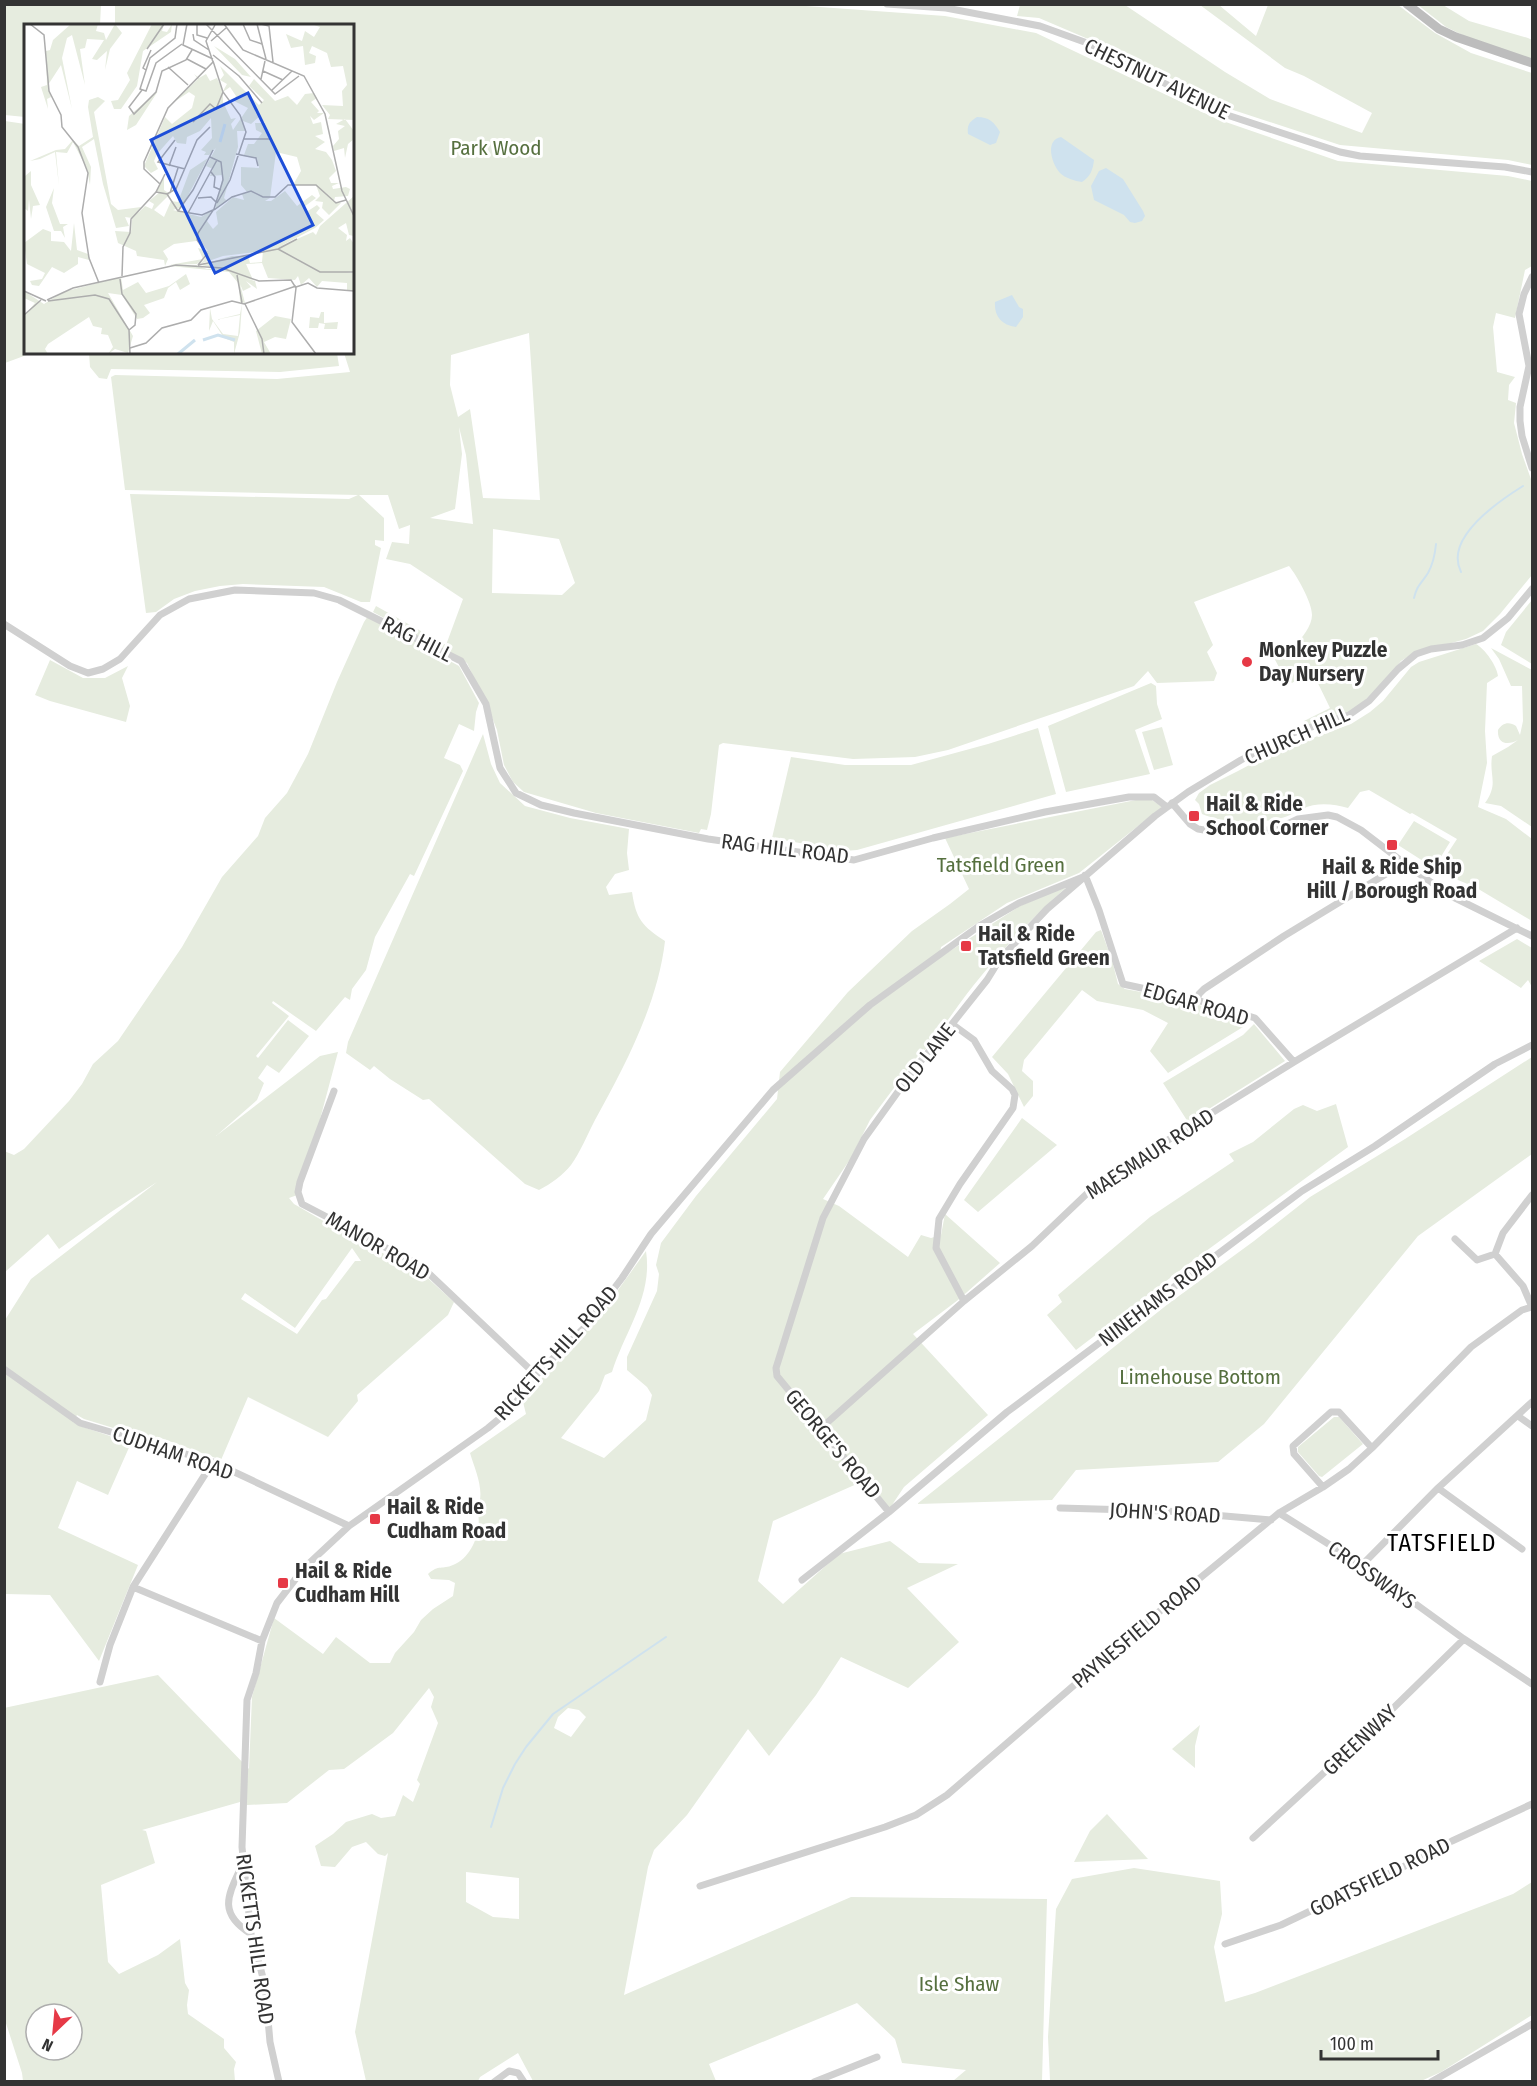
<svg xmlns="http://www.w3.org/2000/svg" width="1537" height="2086" font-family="'Fira Sans Condensed',sans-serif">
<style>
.green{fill:#e6ecdf;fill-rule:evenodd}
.water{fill:#cfe2ee}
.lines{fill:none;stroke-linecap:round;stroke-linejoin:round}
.stream{stroke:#cfe2ee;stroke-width:2}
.minor{stroke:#d0d0d0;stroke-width:7}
.secondary{stroke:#bdbdbd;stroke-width:9}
.poi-dot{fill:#e63946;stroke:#fff;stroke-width:2}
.labels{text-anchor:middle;stroke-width:6;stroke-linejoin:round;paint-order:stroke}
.street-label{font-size:21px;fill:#333;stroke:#fff}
.park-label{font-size:21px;fill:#56703f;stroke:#fff}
.poi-label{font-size:21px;font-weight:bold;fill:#333;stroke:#fff;text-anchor:start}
.quarter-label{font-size:24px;letter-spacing:1.5px;fill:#000;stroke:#fff}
.inset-river{fill:none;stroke:#cfe2ee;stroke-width:3}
.inset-road{fill:none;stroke:#adadad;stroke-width:1.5}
.view{fill:#1d4ed8;fill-opacity:0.15;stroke:#1d4ed8;stroke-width:3}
.inset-edge{fill:none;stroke:#333;stroke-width:3}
</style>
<rect width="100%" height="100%" fill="#fff"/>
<!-- green -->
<path class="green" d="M5,4L101,5L100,25L26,26L25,117L5,115Z
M778,4L945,16L1036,33L1217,119L1338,161L1508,176L1532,181V266L1525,270L1515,318L1496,313L1493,327L1497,372L1515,377L1509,385L1508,400L1516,403L1514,423L1522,454L1532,482V575L1500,614L1483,631L1466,639L1444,645H1436L1417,651L1401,661L1388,678L1355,710L1307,727L1304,721L1330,708L1312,671L1292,683L1281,671L1273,656L1280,647L1296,645C1302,637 1312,626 1312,615C1312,602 1297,576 1289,566L1194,602L1213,645L1207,652L1217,673L1214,681L1157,683L1148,671L1134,686L948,750L915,757L853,759L723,743L719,745L711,814L707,830L701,829L699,833L596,813L524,792L513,782L504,765L497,730L488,707L467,663L373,612L376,606L446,645L463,599L410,564L386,559L392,542L409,544L410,525L399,529L388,495H359L384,518V541L375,540V545L381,548L370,602H361L324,587L243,584L220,586L195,591L174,599L156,612L146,613L130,494L349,499L358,495L125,490L111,377L115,375L277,379L350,372L344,353L352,352V26L115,25V5ZM529,333L540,500L483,498L470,409L458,417L450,385L451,355ZM459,427L466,455L473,524L430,518L455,509L462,454ZM493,529L559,539L575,583L562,595L492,593Z
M1020,5H1125L1225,72L1270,99L1362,133L1372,113L1304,76L1285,68L1200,5H1219L1256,36L1268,5H1398L1435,33L1471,53L1532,73V165L1508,160L1340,145L1224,107L1135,59L1039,18L1017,16Z
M1418,5H1443L1469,21L1528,38L1532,40V59L1467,37L1446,27Z
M5,121L25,124L26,352L32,353L5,363Z
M89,353H337L339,366L280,372L111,369L107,379L99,378L90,367Z
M1532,600V664L1501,645L1506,632Z
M368,616L459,666L479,703L476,712L474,731L459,724L444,758L460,765L463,771L414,876L410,874L375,937L366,970L352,989L350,1000L345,997L316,1031L273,1001L272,1003L289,1016L256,1056L258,1058L288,1020L309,1036L279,1073L267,1065L258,1078L264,1083L257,1100L216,1136L320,1056L338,1052L300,1194L289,1198L294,1204L358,1241L421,1272L454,1302L448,1315L357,1395L358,1401L328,1437L248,1397L221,1460L158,1437L156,1441L84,1419L77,1415L73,1422L80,1426L131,1443L108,1495L77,1481L58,1528L138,1565L99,1661L50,1595L5,1594V1320L31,1279L157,1182L111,1212L59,1249L48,1234L5,1272L4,1151L14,1155L24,1149L69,1101L82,1084L93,1064L118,1041L182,947L222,877L258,836L265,818L287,793L308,754L337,682L364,622ZM352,1248L361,1261H355L326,1299L322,1300L297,1334L241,1299L245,1293L295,1328Z
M1476,644C1485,649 1497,666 1498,676L1487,683L1485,731L1487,763L1478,807L1506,819L1532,839V921L1475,887L1436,871L1457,839L1412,813L1410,814L1369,790L1360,792L1348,808C1333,804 1317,802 1302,809C1297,811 1291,815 1285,817C1265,824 1221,823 1202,814L1199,804L1195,800L1199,793L1210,785L1238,771L1274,752L1351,724L1370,712L1383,701L1411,667L1419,662Z
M1491,648L1532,670V827L1501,806L1485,803C1499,783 1489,777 1492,756L1508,747L1518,740C1509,745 1497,745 1498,730C1502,723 1509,721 1516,726L1520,735L1523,721L1522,686H1511L1499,659Z
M50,660L83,678H105L128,666L122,678L130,706L126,722L50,701L35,695Z
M1151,683L1156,686L1157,704L1162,719L1135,730L1150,774L1066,792L1048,726Z
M1162,727L1173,765L1154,770L1142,732Z
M1038,728L1056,794L857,850L844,851L772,838L791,757L845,765H911L988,744Z
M483,734L491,764L500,783L525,806L570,818L629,829L627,853L629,870L615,874L606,887L609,895L632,892C636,919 642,926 665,941C658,1003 625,1066 595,1120C587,1135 581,1151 571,1165C563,1175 551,1184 539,1190L525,1184L429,1099L423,1100L390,1079L374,1066L370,1070L346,1053L348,1042Z
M1136,800H1152L1162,807L1079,873L1007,903L941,947L939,958L1020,906L1069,885C1034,915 1002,950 973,986C956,1007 943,1029 925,1050L923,1049L870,1120L851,1158L823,1199L839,1206L908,1257L921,1235L931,1238L941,1235L945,1214L1000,1263L958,1300L913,1334L988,1415L904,1487L888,1511L859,1483L773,1521L758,1581L783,1604L839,1554L890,1541L919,1563L958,1564L907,1588L959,1642L908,1688L841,1657L816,1695L769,1756L748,1729L687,1815L654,1850L648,1867L624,1995L851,1897L1047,1899L1042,2081H953L966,2070L902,2063L895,2039L857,2003L709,2064L716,2081H533L518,2053L480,2077L478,2081H366L355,2032L388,1853L385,1856L378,1854L366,1842L352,1847L335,1867L321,1866L315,1846L333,1834L346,1822L372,1814L381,1818L395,1816L403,1795L413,1802L420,1784L417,1780L438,1723L431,1707L434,1697L429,1688L393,1733L344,1769L329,1770L287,1803L247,1805V1800L142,1830L146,1831L155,1863L101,1885L108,1962L119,1974L158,1955L180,1939L185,1983L189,1990L187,2005L188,2014L224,2039V2048L236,2062L234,2069L235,2081H23L22,2073L4,2017V1708L158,1675L249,1769L252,1697L274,1618L323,1654L336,1637L370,1663H390L395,1653L414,1632L421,1620L433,1609L453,1596L455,1583L449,1580L431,1579L428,1574C439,1564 442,1570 453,1565C473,1557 483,1528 477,1509C486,1492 475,1470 470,1453L526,1414L523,1402L527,1394L577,1341L608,1304L646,1251C653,1296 625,1331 612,1372L605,1375L599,1391L561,1438L604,1458L646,1420L652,1395L647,1387L627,1370V1357L657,1291L659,1274L656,1265L661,1243L696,1196L777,1099L780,1072L848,992L912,931L950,904L969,889L945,838ZM568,1708L579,1710L586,1717L571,1737L554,1728L558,1717ZM466,1872L519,1878V1919L493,1917L466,1902ZM36,2014H72V2050H36Z
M1414,821L1450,842L1434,868L1398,845Z
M1101,930L1112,960L1118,984L1125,989L1173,998L1217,1010L1249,1021L1243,1027L1168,1073L1150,1051L1168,1023L1143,1010L1097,1001L1082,990L1024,1060L1022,1071L1033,1081V1096L1024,1107L1008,1074L992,1057L1096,932Z
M1517,939L1532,948V987L1528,980L1521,988L1479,961Z
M1254,1024L1285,1061L1188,1122L1163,1083L1243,1035Z
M1532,1057V1154L1418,1236L1264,1424L1218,1462L1076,1470L1052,1500L917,1504L1168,1304L1254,1241L1310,1197L1405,1139Z
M1336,1104L1348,1147L1187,1265L1076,1350L1047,1315L1062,1302L1058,1295L1150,1217L1234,1161L1229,1154L1253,1142L1294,1109L1303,1105L1317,1111Z
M1022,1118L1057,1145L978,1212L964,1200Z
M1334,1417H1339L1363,1444L1322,1477L1319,1476L1298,1452V1447Z
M1200,1725L1195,1746V1768L1172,1749Z
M1107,1814L1148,1859L1074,1862L1090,1831Z
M1134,1868L1220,1881L1222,1914L1214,1947L1225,2002L1255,1993L1513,1894L1532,1882V2015L1441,2072L1421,2081H1050L1048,2037L1056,1909L1072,1879Z"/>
<!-- water -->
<path class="water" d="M977,117C989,117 994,122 1000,132L996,143L990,145L968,134C967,125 969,122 977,117Z
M1061,137L1094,160C1093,170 1090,177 1082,182C1075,181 1065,178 1060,173C1051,163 1045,140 1061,137Z
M1106,168L1123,179L1143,211L1145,216L1142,221L1135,223L1130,222L1124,215L1094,200L1091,186L1099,171Z
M1012,295L1019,307L1023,309V317L1016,327C1001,325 994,316 995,302Z"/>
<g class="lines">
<!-- stream -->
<path class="stream" d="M1461,572C1444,538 1499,501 1523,486
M1414,598C1417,585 1421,584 1428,573C1433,564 1435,555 1436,544
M491,1827L503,1788L515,1764L526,1747L553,1714L666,1637"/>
<!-- minor -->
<path class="minor" d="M887,4L946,8L1040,26L1090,44L1221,113L1340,152L1360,156L1505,167L1532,172
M1532,277L1524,294L1519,314L1529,366L1520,407V421L1522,436L1532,468
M4,624L70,666L88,673L103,669L120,659L160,615L189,599L235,590L314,593L339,600L461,661L486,704L500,768L516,793L541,805L574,813L708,839L854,860L933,838L1045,812L1129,797H1154L1167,807
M1172,803L1190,824L1198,829L1210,831L1275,830L1298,819L1328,815L1337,817L1361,830L1404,863L1449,895L1532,936
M1085,875L1099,910L1123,984L1197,1000L1255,1018L1294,1062
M1197,1000L1199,994L1204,989L1284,936L1404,863
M952,1024L974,1040L992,1071L1012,1089L1015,1095L1013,1108L960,1184L939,1219L936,1248L964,1301
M334,1091L300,1182L298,1192L302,1204L421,1266L536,1375
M1455,1239L1477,1260L1495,1254L1503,1233L1532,1195
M1495,1254L1523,1286L1532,1307
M4,1369L80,1423L213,1462L349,1526
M1518,1416L1532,1426
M820,1429L964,1301L1032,1246L1097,1184L1294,1062L1517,928
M1323,1487L1294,1454L1293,1446L1331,1412H1339L1372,1448
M1438,1488L1522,1549
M1060,1508L1167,1511L1271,1520
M889,1512L777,1376L776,1368L823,1218L864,1139L915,1068L952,1024L987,980L1000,959L1047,909L1155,816L1188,792L1241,760L1293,733L1349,715L1369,701L1398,669L1416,654L1431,649L1462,645L1483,638L1508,618L1532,589
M1279,1513L1362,1565L1464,1639L1532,1684
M1362,1565L1438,1488L1532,1402
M802,1580L889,1512L1007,1412L1302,1191L1375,1146L1495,1064L1532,1045
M133,1587L262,1641
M100,1682L110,1645L133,1587L213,1462
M1253,1838L1378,1723L1464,1639
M243,1863C229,1894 216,1912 251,1934
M700,1886L885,1827L916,1815L947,1795L1160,1611L1279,1513L1323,1487L1349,1469L1372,1448L1471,1347L1522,1310L1532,1307
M1225,1944L1281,1925L1409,1864L1452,1841L1532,1804
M279,2082L270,2042L265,1985L251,1934L242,1847L247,1700L256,1673L262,1641L277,1603L304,1568L349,1526L488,1428L511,1409L536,1375L584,1328L622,1278L651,1234L773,1090L870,1005L979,926L1019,903L1083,877
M494,2082L509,2071L518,2073L524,2082
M814,2082L877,2057
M1431,2082L1532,2024"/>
<!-- secondary -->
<path class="secondary" d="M1407,4L1439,29L1456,37L1532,63"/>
</g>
<!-- markers -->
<g class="poi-dot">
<circle cx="1247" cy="662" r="6"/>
<rect x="1188" y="810" width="12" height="12" rx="3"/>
<rect x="1386" y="839" width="12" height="12" rx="3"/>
<rect x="960" y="940" width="12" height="12" rx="3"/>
<rect x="369" y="1513" width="12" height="12" rx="3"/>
<rect x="277" y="1577" width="12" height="12" rx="3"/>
</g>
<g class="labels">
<!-- street labels -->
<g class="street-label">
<text transform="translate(1157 79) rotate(26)" y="7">CHESTNUT AVENUE</text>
<text transform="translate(417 639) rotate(27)" y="7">RAG HILL</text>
<text transform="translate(1297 736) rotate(-24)" y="7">CHURCH HILL</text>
<text transform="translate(785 849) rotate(7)" y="7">RAG HILL ROAD</text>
<text transform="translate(1196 1004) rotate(16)" y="7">EDGAR ROAD</text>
<text transform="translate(925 1058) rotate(-51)" y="7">OLD LANE</text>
<text transform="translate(1150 1154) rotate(-33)" y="7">MAESMAUR ROAD</text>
<text transform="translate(378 1246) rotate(30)" y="7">MANOR ROAD</text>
<text transform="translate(1158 1299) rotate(-37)" y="7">NINEHAMS ROAD</text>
<text transform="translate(556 1353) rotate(-48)" y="7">RICKETTS HILL ROAD</text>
<text transform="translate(833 1444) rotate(50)" y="7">GEORGE'S ROAD</text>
<text transform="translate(173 1453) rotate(19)" y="7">CUDHAM ROAD</text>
<text transform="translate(1165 1513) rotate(3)" y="7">JOHN'S ROAD</text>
<text transform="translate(1372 1575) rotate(35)" y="7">CROSSWAYS</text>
<text transform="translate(1137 1632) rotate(-40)" y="7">PAYNESFIELD ROAD</text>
<text transform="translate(1360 1740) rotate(-43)" y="7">GREENWAY</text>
<text transform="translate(1380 1877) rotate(-26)" y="7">GOATSFIELD ROAD</text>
<text transform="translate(255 1939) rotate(82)" y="7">RICKETTS HILL ROAD</text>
</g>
<!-- park labels -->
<g class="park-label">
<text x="496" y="155">Park Wood</text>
<text x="1001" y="872">Tatsfield Green</text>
<text x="1200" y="1384">Limehouse Bottom</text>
<text x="959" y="1991">Isle Shaw</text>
</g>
<!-- poi labels -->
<g class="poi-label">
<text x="1259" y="657">Monkey Puzzle<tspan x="1259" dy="24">Day Nursery</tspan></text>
<text x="1206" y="811">Hail &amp; Ride<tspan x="1206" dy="24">School Corner</tspan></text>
<text x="1392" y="874" text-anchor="middle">Hail &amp; Ride Ship<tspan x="1392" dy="24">Hill / Borough Road</tspan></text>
<text x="978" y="941">Hail &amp; Ride<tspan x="978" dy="24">Tatsfield Green</tspan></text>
<text x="387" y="1514">Hail &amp; Ride<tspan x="387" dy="24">Cudham Road</tspan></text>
<text x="295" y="1578">Hail &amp; Ride<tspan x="295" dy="24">Cudham Hill</tspan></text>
</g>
<!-- quarter labels -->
<g class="quarter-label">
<text x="1442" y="1551">TATSFIELD</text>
</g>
</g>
<!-- overview -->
<g transform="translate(24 24)">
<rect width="330" height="330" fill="#fff"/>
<path d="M47,0H74L72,7L80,9L82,16L91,0L98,9L86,25L81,46L83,27L73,36L68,35L80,16L63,15L61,24L56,25L61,61L48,11L43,14L38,34L48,85L37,41L24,61L27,73L23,75L24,85L17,63L23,61L22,27L26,26L29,16ZM128,0H140L138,7L143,8L148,0L147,8L119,27L113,62L97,85H90L87,77L94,76L106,56L103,49ZM287,0H330V96L304,95L306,91L298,81L319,82L318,67L323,61L319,42L307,43L303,29L288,22L285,29L292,32L291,39L281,41L279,22L267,24L262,10L278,17L281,7L290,13L296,3ZM190,22L211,35L227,53L218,51ZM196,42L235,81L240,76L225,62L230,55L251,77L264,72L273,81L281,70L290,69L293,74L287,78L295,87L293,89H300L290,96L286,92L289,100L297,98L299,110L291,112L301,118L291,125L302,128L308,136L312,147L305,154L307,159H315L308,162L309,165L322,163L326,165L324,172L311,173L310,177L317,179L305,191L298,184L299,178L291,177L296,172L292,161H269L277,147L273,133L252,128L246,174L241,177H247L261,167L273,182L288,171L292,174L280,183L284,187L293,181L296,184L292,189L300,196L291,204L257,222L289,208L292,211L296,202L330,172V212L325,211L322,199L314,204L323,211L322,217L326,214L330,220V248L322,249H330V267L323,266V259L298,257L293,263L285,254L277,261L274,252L271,256L244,254L238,239L222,240L229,256L220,254L231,257L233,265L222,257L227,263L219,267L216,260L221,279L216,278L215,260L205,248L146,242L172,241L183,245L194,244L176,241L208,232H224L226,239L238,238L239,227L199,232L176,240L180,236L183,230L179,235L173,240L145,241L179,235L174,224L184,227L174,215V206L172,217L150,220L139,227L144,235L141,242L140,236L113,232L112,227L94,219L91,207L107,208L108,194L101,193L105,202L92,204L79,160L70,115L58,123L67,143L66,161L63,145L49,118L43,129L32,128L35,162L31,128L16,135L6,137L32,126L41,125L49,116L55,122L69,113L64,83L65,76L74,73L81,77L70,88L87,180L94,186L117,183L114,189L121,182L128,185L130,180L125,177L136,168L132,167L140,153V166L146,170L130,186L140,193L147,177L154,178L166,146L184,134L158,183L149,186L177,193L187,187L183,197L189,205L194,200L192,188L209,173L220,176L218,170L223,168L217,161V143L235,144L233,134L220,131L224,120H230L238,109L232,106L231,99H241L236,92L227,100L219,97L221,107H213L214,123L200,174L203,177L191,186L199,151L186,152L189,145L182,142L192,124L185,131H180L182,128L177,126L188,114L187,94L176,107L163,113L162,120L153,119L149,112L133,130L130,137L134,145L127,149L120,142L141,93L148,100L168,84L171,72L165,68L150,78L174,55L170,50L175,54L182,50L186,57L193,54L199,67L203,60L196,56L200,51ZM206,63L212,72L210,77L224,84L209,106L207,100L212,94L207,95L199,78V68ZM134,67L112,101L103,106L105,92ZM321,95L330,107V115L324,120L321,134L320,124L310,127L309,122L315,115L314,107L321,102L312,100ZM7,147V161L16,181L9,182L7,195L5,175L4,187L0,184L1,152ZM30,164L28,179L36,200H44L39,203L41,214L37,207H30L22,183ZM50,199L53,226L64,230L65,236L54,233V240L40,249L28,243L15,262L8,261L6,257L18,255L21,249L3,240L0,219L19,205L27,208V217L40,218L47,227ZM162,250L166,260L156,266L152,258L144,264L140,274L120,281L126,289L119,294L113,295L98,271L84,269L109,312L104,329L91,325L84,330L89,323L84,311L77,310L78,304L69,302L65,293L24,320L21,325L24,330H0V292L11,279L0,274V267L20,280L39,268L97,253L99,266L114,258L122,269L145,262ZM218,280L216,308L210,330V318L200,314L189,297L185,307L186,284L188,295L199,310L214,312L216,291L191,296L216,290ZM297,288H300V299L314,298L313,305H300L301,300L295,299L294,304H285L286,293L295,294ZM251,292L267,295L262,315L251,313L240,318L247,330H238L232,307Z" fill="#e6ecdf" fill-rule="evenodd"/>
<path class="inset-river" d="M196,118L201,100M179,316L194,311L211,316M154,330L171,316"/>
<path class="inset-road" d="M6,0L20,11L25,67L37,91L38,103L54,123L64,149L58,189L65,234L75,259M153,0L151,14L126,34L116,65L122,67L132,39L158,20M163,0L159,21L189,35M173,0V11L183,14M182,0L251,70L275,52M200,0L219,26L280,52L301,90L318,167L330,192M219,0L226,16L238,20M233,0L242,35M237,0L245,2L249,38M169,10L170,16L185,26M187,17L202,4M123,25L140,0M189,31L215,52L238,79M163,35L182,45M189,37L199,68L216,91L222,108L206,156L193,179M144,43L164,61M122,46L119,44L127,26M239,47L259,56M237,55L241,37M118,66L105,83L110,90L132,68L138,47L162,36L168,26M248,66L268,47M169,98L186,80L192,85L199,68M219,115H248M151,116L134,138L161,145M212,130L232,134L234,142M145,142L152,123M187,148L191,153L190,163L197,166M136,160L120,145V138L144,84L189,38L182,17L191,1M132,168L143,170L154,187L178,191L189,186M146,169L154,144M143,170L152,165L173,116L186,103M174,174L187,173L193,179M190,186L208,173L227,167L239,173H251L264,161H292L312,179L322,176M154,187L169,166L189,126M164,189L193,136M254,225L296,248H330M254,225L273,215M174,241L183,230L173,216L174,209L190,185L199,156L197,138L186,133M174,241L254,225M213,251L218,279M98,252L99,223L106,209L107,195L132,168L141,150M96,255L98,270L112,290L111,301L105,306M272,263L284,259L293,264L330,267M0,267L22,277M23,276L49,264L152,241L198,244L235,257L267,256L272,264L268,298L292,330M24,277L71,271L85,275L105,306L106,330M221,280L238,315L240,330M0,291L17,276M106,324L122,319L138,304L167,296L177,286L208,277L220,280L272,262"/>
<path class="view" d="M224,69L289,201L191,249L127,116Z"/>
<rect width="330" height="330" class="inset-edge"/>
</g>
<!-- border -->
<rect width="1537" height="2086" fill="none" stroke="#333333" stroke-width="12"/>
<!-- north arrow -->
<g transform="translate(54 2032) rotate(206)"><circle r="28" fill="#ffffff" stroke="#adadad" stroke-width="1.5"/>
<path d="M0-4.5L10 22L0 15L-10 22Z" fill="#e63946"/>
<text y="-9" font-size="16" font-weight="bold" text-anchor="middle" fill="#333333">N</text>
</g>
<!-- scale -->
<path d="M1321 2050v9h117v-9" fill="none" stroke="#333333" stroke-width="3"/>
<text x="1330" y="2050" font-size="18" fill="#333333" stroke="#ffffff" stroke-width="4.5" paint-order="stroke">100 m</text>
</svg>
